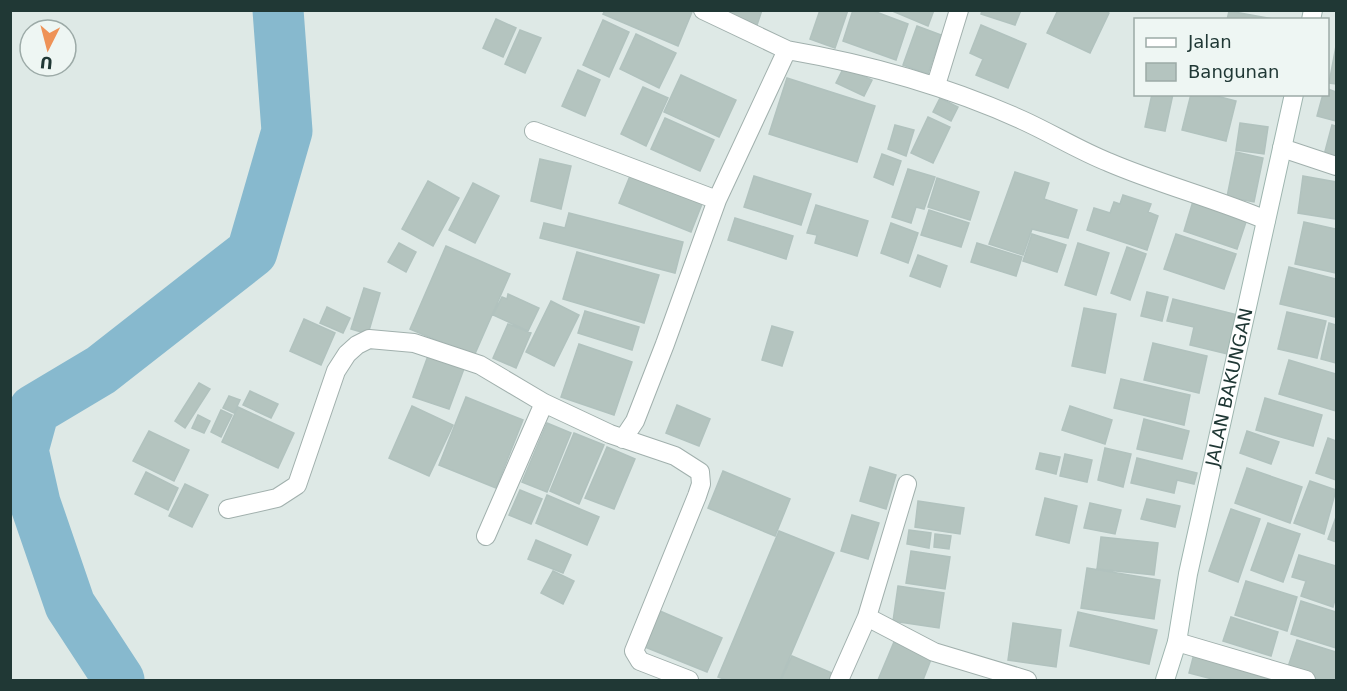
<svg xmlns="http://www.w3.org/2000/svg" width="1347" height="691" font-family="'DejaVu Sans',sans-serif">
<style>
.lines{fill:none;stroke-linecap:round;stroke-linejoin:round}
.river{stroke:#87b9ce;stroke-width:51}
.building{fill:#b4c4bf;stroke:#b1c2be;stroke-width:1.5}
.minor-casing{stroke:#a1b0ad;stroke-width:20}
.secondary-casing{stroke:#9eb5af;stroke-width:20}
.minor{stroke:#fff;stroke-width:18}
.secondary{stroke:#fff;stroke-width:18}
.labels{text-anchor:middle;stroke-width:4.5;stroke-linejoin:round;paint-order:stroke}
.street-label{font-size:18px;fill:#203835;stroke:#eef6f3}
</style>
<rect width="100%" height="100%" fill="#dee9e6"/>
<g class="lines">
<!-- river -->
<path class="river" d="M119,680L70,605L35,503L23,450L34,410L101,370L252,252L287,131L278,10"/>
</g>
<!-- building -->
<path class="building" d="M605,10H687L692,12L678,46L603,14Z
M725,10H762L757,25L724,13Z
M820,10H848L835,48L810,39Z
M853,10H871L908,24L896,60L843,41Z
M890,10H934L928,26Z
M982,10H1021L1015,25L981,14Z
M1058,10H1104L1109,13L1090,53L1047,33Z
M1229,11L1273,19V20H1227Z
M496,19L516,28L503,57L483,48Z
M603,20L629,32L609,77L583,65Z
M981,25L1026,44L1008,88L976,75L983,59L970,53Z
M917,26L941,35L928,74L903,65Z
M520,30L541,38L525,73L505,64Z
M636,34L676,53L659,88L620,69Z
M1336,46V84L1329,83Z
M844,67L872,80L864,96L836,83Z
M578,70L600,80L585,116L562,106Z
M681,75L736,100L719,137L664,112Z
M787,78L875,106L857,162L769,134Z
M643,87L668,98L646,146L621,134Z
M1328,89L1336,92V121L1317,116L1323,94H1328Z
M1152,94H1173L1165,131L1145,127Z
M1191,94H1209L1236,101L1226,141L1182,130Z
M940,98L958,107L951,121L933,112Z
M928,117L950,127L933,163L911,153Z
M665,118L714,140L700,171L651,149Z
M1240,123L1268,127L1264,154L1236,150Z
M895,125L914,130L906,156L888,149Z
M1332,125L1336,126V159L1324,155Z
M1236,152L1263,158L1254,202L1227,197Z
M882,154L901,161L893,185L874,177Z
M540,159L571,166L561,209L531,201Z
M908,169L935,177L924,209L916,207L911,223L892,217Z
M1015,172L1049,183L1044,199L1077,210L1068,238L1032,229L1023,255L989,244Z
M630,176L702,204L691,232L619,203Z
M754,176L811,194L801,225L744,207Z
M1303,176L1336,182V219L1298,213Z
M937,178L979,192L970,220L928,207Z
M428,181L459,198L433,246L402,229Z
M473,183L499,196L475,243L449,230Z
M1123,195L1151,204L1148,212L1158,216L1147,250L1087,230L1094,208L1110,213L1114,202L1120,204Z
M1194,198L1248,216L1237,249L1184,231Z
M816,205L868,221L857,256L815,243L817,235L807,233Z
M929,210L969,223L961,247L921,235Z
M569,213L683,242L675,273L540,238L544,223L565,228Z
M735,218L793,236L786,259L728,240Z
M1304,222L1336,229V273L1295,264Z
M891,223L918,233L908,263L881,253Z
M1032,234L1066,245L1057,272L1023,261Z
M1176,234L1236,254L1224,289L1164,269Z
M399,243L416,252L406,272L388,262Z
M977,243L1022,257L1016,276L971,262Z
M1078,243L1109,253L1096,295L1065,285Z
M446,246L510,274L474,356L410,329Z
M1127,247L1146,254L1130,300L1111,293Z
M577,252L659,275L644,323L563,299Z
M918,255L947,266L940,287L910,276Z
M1289,267L1336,279L1335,317L1280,304Z
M364,288L380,293L368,334L351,329Z
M1147,292L1168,297L1162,321L1141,316Z
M508,294L539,308L528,331L493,315L502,297L507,299Z
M1173,299L1242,316L1232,355L1190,345L1194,327L1167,321Z
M551,301L579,315L554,366L526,352Z
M327,307L350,318L343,333L320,323Z
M1084,308L1116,314L1105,373L1072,366Z
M585,311L639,327L632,350L578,333Z
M1287,312L1326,321L1317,358L1278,349Z
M304,319L335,333L321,365L290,351Z
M1329,323L1336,325V363L1321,359Z
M508,324L531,333L516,368L493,358Z
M772,326L793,332L782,366L762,360Z
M1153,343L1207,356L1199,393L1144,380Z
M579,344L632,362L614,415L561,397Z
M429,353L465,366L449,409L413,397Z
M1289,360L1336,374V411L1279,394Z
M1121,379L1190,395L1184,425L1114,408Z
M199,383L210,389L185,428L175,421Z
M250,391L278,404L271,418L243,405Z
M229,396L240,400L234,413L223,408Z
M466,397L523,420L496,488L439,465Z
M1265,398L1322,415L1313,446L1256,430Z
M677,405L710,419L699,446L666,433Z
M412,406L453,425L429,476L389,458Z
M1070,406L1112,420L1105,444L1062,430Z
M238,407L294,433L278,468L222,442Z
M221,410L232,415L221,437L211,432Z
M198,415L210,421L204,433L192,428Z
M1144,419L1189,431L1182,459L1137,449Z
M547,423L571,433L547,492L522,482Z
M149,431L189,450L174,481L133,461Z
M1247,431L1279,442L1271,464L1240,453Z
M574,433L604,445L579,504L550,491Z
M1328,438L1336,441V480L1316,473Z
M607,447L635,459L614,509L585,498Z
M1105,448L1131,454L1123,487L1098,480Z
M1040,453L1060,457L1056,474L1036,469Z
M1065,454L1092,460L1087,482L1060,476Z
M1137,458L1197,473L1194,484L1177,480L1174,493L1131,483Z
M870,467L896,475L886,509L860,501Z
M1247,468L1302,487L1290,523L1235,503Z
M723,471L790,499L775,536L708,508Z
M146,472L178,488L168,510L135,494Z
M1310,481L1336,490L1324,534L1294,523Z
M185,484L208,495L192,527L169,516Z
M520,490L542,499L531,524L509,515Z
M547,495L599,517L587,545L536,523Z
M1045,498L1077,506L1069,543L1036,535Z
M1147,499L1180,506L1175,527L1141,519Z
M918,501L964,508L960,534L915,527Z
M1090,503L1121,510L1115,534L1084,528Z
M1231,509L1260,519L1238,582L1209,571Z
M852,515L879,523L868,559L841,551Z
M1336,517V542L1328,539Z
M1268,523L1300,534L1283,582L1251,570Z
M909,530L931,533L929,548L907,544Z
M779,531L834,553L780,680H727L718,677Z
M935,534L951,536L949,549L934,547Z
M1101,537L1158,543L1154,575L1097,569Z
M536,540L571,555L563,573L528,559Z
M911,551L950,557L945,589L906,583Z
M1299,555L1336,566V596L1333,607L1301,596L1306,581L1292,577Z
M1087,568L1160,580L1154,619L1081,608Z
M553,571L574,581L563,604L541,593Z
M1246,581L1297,597L1287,631L1235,615Z
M898,586L944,593L939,628L893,621Z
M1301,601L1336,612V648L1291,634Z
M660,611L722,638L707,672L645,647Z
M1078,612L1157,630L1149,664L1070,646Z
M1231,617L1278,632L1271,656L1223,641Z
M1013,623L1061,630L1056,667L1008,660Z
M1297,640L1336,652V680H1320L1287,670Z
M894,642L932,657L923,680H878Z
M1194,654L1287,680H1216L1189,673Z
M792,656L834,674L832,680H781Z"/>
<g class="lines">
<defs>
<path id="minor" d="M703,10L787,50
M936,85L959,10
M534,131L717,200
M1282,148L1336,166
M623,439L635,421L665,344L717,200L787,50C868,64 947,86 1022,120C1051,133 1078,150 1108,162C1159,184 1214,198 1266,220
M228,509L277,498L297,485L336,371L347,354L357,345L369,339L414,343L480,365L544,403L610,434L675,456L700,472L701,484L697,496L634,651L640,661L689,680
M486,536L544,403
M867,617L934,652L1027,680
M1177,642L1306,680
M839,680L867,617L907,484"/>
<g id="secondary">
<path d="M1311,20L1313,10"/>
<path id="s1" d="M1165,680L1177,642L1188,574L1294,94"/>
</g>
</defs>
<!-- minor casing -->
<use href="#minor" class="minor-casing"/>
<!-- secondary casing -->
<use href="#secondary" class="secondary-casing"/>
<!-- minor -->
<use href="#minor" class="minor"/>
<!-- secondary -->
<use href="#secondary" class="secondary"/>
</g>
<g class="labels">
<!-- street labels -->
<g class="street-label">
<text dy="6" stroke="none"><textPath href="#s1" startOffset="300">JALAN BAKUNGAN</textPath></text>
</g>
</g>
<!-- border -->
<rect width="1347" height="691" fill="none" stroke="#203835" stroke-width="24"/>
<!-- legend -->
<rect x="1134" y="18" width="195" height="78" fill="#eef6f3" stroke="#9caaa7" stroke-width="1.5"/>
<rect x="1146" y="38" width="30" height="9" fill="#ffffff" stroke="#9caaa7" stroke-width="1.5"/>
<text x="1188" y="48" font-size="18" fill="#203835">Jalan</text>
<rect x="1146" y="63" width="30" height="18" fill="#b4c4bf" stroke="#9caaa7" stroke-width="1.5"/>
<text x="1188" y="78" font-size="18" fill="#203835">Bangunan</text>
<!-- north arrow -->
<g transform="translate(48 48) rotate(186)"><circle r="28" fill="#eef6f3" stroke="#9caaa7" stroke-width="1.5"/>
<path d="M0-4.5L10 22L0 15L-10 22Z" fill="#ee9257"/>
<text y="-9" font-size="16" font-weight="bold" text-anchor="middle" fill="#203835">U</text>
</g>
</svg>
